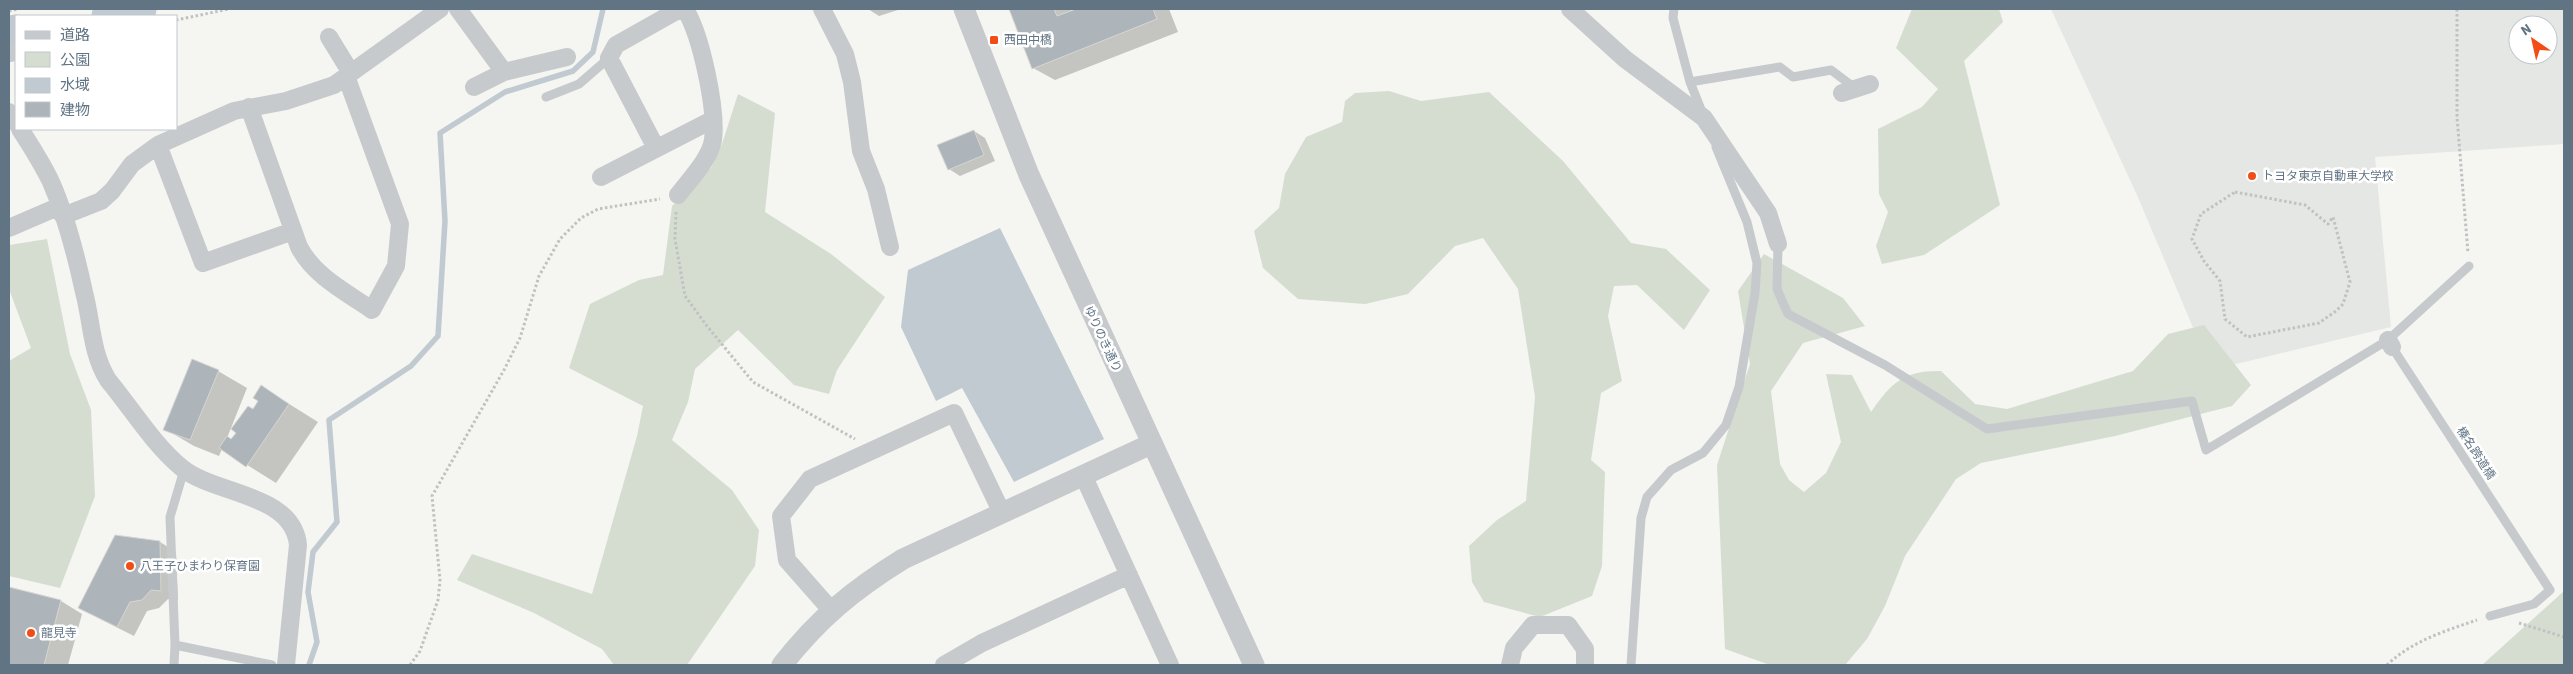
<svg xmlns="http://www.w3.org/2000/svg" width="2573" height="674" font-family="'Source Sans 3','Noto Sans JP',sans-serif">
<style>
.built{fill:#e5e7e4;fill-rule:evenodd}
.green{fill:#d5ddd1}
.water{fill:#c0cad0}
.shadow{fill:#0003}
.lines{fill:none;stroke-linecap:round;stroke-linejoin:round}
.stream{stroke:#c0cad0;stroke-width:5.5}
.river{stroke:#c0cad0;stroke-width:35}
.building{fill:#adb5ba;stroke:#d6d6d4}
.path{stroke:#c0c1c3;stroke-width:3;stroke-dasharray:2.5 2.5;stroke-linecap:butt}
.service{stroke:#c7cacd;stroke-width:9}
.minor{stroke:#c7cacd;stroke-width:18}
.tertiary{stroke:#c7cacd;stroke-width:21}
.poi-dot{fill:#f14d15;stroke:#fff;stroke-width:2}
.labels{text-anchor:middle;stroke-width:5;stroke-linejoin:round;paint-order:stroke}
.poi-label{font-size:12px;fill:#617484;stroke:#fff;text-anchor:start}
.street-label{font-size:12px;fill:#617484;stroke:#fff}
</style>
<rect width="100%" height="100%" fill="#f5f5f1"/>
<!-- built -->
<path class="built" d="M2051,9H2564V144L2375,157L2391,327L2211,370L2137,195ZM2518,25H2548V55H2518Z"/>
<!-- green -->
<path class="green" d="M1912,9H1999L2003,22L1964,61L2000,205L1924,255L1882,264L1876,246L1888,212L1879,194L1878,129L1922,107L1938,89L1896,48Z
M1389,91L1421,101L1489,92L1563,161L1631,243L1666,249L1710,290L1684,330L1637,285L1614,286L1608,316L1622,381L1601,393L1591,460L1605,472L1602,566L1592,596L1540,617L1484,602L1472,582L1469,546L1497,520L1526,501L1535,397L1518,289L1483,238L1455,246L1408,294L1365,304L1298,299L1263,268L1254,231L1279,208L1285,174L1306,137L1342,122L1345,101L1355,93Z
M738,94L775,113L765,212L831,254L885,297L837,370L829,394L794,385L738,330L695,369L688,402L672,440L732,490L759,530L755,566L687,665H614L602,649L534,613L457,580L472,554L592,594L637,436L643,406L569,368L590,304L639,280L663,275L672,206L711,168L722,144Z
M47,239L70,354L91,410L95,496L60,588L9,576V361L31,348L9,289V245Z
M1764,254L1843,298L1865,326L1803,343L1771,391L1780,464L1789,480L1804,492L1826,473L1841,442L1826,374L1852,375L1871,412C1891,383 1904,370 1941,371L1975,404L2007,409L2133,371L2168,334L2204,325L2251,385L2232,406L2115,436L1981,463L1956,479L1905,556L1885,606L1867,639L1845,665H1770L1725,649L1717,465L1750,364L1738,291Z
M2564,591V665H2482Z"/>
<!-- water -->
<path class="water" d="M1000,228L1104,439L1014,482L962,388L936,401L901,327L908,270Z"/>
<!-- shadow -->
<path class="shadow" d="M868,9H901L879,16Z
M1010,9H1070L1071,12L1079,9H1169L1178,32L1055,80L1033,68Z
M974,131L985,138L995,161L960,176L949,169Z
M218,371L247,388L227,438L232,441L260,401L262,387L318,422L276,483L222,449L219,456L194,446L165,429Z
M160,542L176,552L178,600L168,599L159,608L147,611L134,636L96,617Z
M9,588L61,601L82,614L68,665H9Z"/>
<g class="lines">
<!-- stream -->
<path class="stream" d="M309,665L317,642L308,592L313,552L337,522L329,420L411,366L438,336L445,221L440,133L505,92L573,71L593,52L603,9"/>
<!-- river -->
<path class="river" d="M109,16L139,9
M9,33L16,32"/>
</g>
<!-- building -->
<path class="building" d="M1009,9H1054L1057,16L1076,9H1153L1157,19L1032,69Z
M974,130L984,155L948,170L937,145Z
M192,359L219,370L190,440L163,430Z
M261,385L289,404L246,467L219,448L227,436L231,439L236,433L231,429L248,406L253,409L258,401L253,398Z
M115,535L160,541L161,591L151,590L142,600L130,602L117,627L78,608Z
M9,587L61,600L44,665H9Z"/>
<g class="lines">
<!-- path -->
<path class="path" d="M2457,9V117L2468,253
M9,11L19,9
M176,20L229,9
M2235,192L2305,205L2328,224L2333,217L2350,282L2343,304L2336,311L2319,323L2247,337L2225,319L2220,281L2204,261L2192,239L2201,214Z
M676,212L675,239L685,296L707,326L753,382L855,439
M2519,623L2564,637
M410,665L420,651L438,600L440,580L432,496L504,370L520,338L539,276L560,239L581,218L598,209L660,199
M2387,665C2412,641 2445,631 2477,620"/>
<!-- service -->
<path class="service" d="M1674,9L1673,18L1690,82L1702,112
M1690,82L1780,67L1793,77L1831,70L1855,88
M546,97L579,84L609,58
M1778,244L1777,289L1788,314L1885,365L1987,429L2192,401L2206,450L2388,340L2469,266
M2392,347L2550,590L2534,604L2490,616
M175,645L272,665
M174,665L175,645L170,517L184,470
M1631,665L1641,518L1647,497L1671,470L1703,453L1726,425L1739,387L1755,293L1757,263L1747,222L1716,147"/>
<!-- minor -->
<path class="minor" d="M458,9L504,72
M822,9L845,54L852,82L861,151L876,189L890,247
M1570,9L1625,59L1704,118L1768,213L1778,244
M329,37L351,73
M9,53L16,52
M474,87L504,72L567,57
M1842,93L1870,84
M249,107L299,247C314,276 346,292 372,310L396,266L400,224L346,76
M9,112L16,123
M20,129C31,146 42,163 51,182C66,216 76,255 84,292C92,322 91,353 108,380C132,409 153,444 182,468C215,495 293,493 298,545L286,665
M656,148L609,58L616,45L680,9
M601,177L712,120
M678,195C690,179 710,159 713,140C717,109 701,35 685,9
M63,216L101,201L112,191L132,164L158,145
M9,228L60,206
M293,231L203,263L158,145L234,111L286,101L334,85L440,9
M2388,340L2392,347
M1083,475L1170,665
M831,610L787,560L781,516L810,479L954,413L1002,513
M944,665L982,643L1129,575
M1510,665L1514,648L1533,625H1568L1585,649V665"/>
<!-- tertiary -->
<path class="tertiary" d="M964,9L1029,175L1254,665
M782,665C819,618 853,590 903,559L1151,444"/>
</g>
<!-- markers -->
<g class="poi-dot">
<rect x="989" y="35" width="10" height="10" rx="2.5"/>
<circle cx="2252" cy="176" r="5"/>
<circle cx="130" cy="566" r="5"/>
<circle cx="31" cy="633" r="5"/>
</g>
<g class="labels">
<!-- poi labels -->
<g class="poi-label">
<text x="1004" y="44">西田中橋</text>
<text x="2262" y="180">トヨタ東京自動車大学校</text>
<text x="140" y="570">八王子ひまわり保育園</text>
<text x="41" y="637">龍見寺</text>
</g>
<!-- street labels -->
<g class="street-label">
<text transform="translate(1103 339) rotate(65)" y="4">ゆりのき通り</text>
<text transform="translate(2476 453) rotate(57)" y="4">榛名跨道橋</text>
</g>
</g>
<!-- border -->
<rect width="2573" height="674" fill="none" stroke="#617484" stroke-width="20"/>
<!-- legend -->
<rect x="15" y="15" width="162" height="115" fill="#ffffff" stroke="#c0c7ce"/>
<rect x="25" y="31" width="25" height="8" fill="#c7cacd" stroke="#c0c7ce"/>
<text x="60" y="40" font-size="15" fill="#617484">道路</text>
<rect x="25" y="52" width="25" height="15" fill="#d5ddd1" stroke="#c0c7ce"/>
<text x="60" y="65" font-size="15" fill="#617484">公園</text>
<rect x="25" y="78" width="25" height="15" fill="#c0cad0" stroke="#c0c7ce"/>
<text x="60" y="90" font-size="15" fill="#617484">水域</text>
<rect x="25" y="102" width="25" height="15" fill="#adb5ba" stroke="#c0c7ce"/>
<text x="60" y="115" font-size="15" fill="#617484">建物</text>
<!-- north arrow -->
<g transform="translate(2533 40) rotate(326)"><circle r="24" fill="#ffffff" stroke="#c0c7ce"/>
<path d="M0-4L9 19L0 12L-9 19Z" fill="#f14d15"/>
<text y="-8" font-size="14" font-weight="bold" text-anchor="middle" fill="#617484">N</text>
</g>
</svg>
